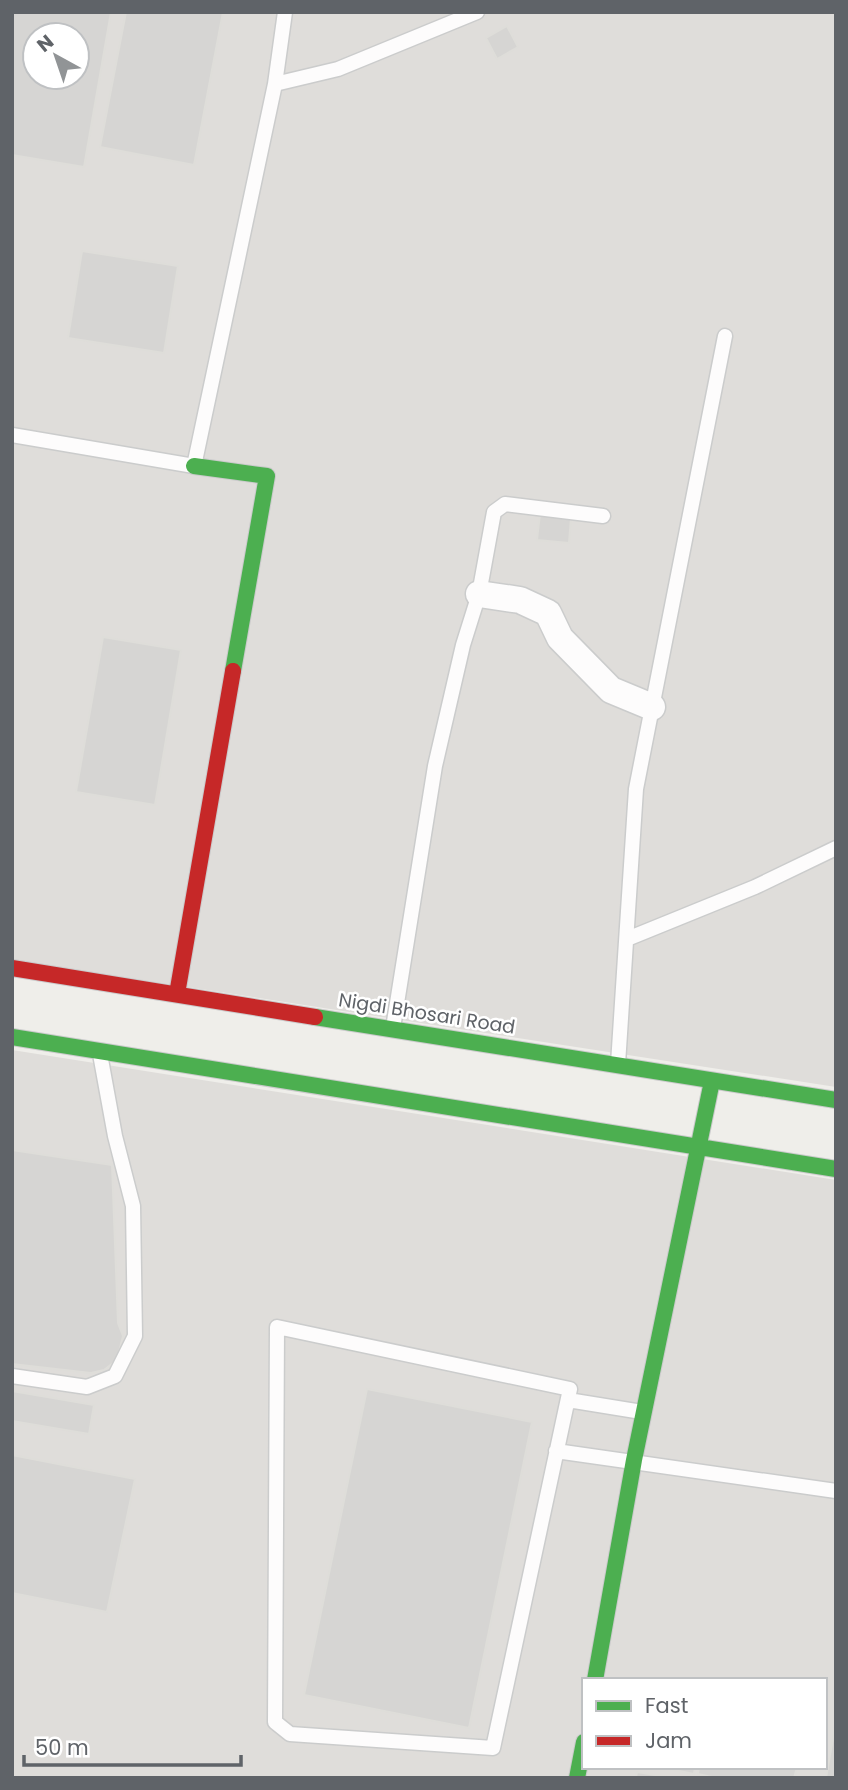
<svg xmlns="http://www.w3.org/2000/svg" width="848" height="1790" font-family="Poppins,sans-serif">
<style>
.industrial{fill:#dfddda;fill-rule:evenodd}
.building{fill:#d6d5d3;stroke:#deddd9;stroke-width:2;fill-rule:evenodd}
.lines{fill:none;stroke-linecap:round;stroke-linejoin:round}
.lane-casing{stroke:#cbcccc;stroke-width:17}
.street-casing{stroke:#cbcccc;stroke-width:29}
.fast-casing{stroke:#cacacb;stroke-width:18}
.jam-casing{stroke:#cacacb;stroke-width:18}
.lane{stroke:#fdfcfc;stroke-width:14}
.street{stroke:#fdfcfc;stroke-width:26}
.fast{stroke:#4caf50;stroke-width:16}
.jam{stroke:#c62828;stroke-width:16}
.labels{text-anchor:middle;stroke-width:5;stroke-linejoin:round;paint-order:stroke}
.street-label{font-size:19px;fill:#5f6368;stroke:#fff}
</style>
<rect width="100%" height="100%" fill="#efeeea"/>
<!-- industrial -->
<path class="industrial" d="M12,12H836V1087L12,960ZM35,35H77V77H35Z
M12,1050L836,1180V1778H12ZM584,1680H825V1767H584Z"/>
<!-- building -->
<path class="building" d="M12,12H111L84,167L12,155ZM35,35H77V77H35Z
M126,12H223L194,165L100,147Z
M507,26L518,47L497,59L486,38Z
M82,251L178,266L164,353L68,338Z
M540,514L571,517L569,543L537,540Z
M103,637L181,650L155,805L76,792Z
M12,1150L112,1165L118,1323L123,1336L117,1360L104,1370L91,1373L12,1364Z
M367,1389L532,1422L469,1728L304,1695Z
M12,1391L94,1405L89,1434L12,1421Z
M12,1455L135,1479L107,1612L12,1593Z
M836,1721V1778H826Z
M659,1767H695L694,1774Z
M699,1767H797L794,1778H716L698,1774Z
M637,1772L673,1778H636Z"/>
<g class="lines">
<defs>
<path id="lane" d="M275,84L338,69L477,12
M12,435L194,466L275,84L285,12
M627,939L755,887L836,848
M393,1028L435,766L463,645L479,594L494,512L505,504L603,516
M618,1064L636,789L725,336
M277,1327L570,1389L493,1748L290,1734L275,1722Z
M12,1376L87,1387L115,1376L135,1336L133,1206L115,1136L100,1054
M568,1400L642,1412
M556,1451L836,1491"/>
<path id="street" d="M479,594L520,600L548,613L560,638L611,690L652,707"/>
<path id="fast" d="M194,466L267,476L233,671
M315,1017L836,1100
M12,1037L836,1169
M595,1680L634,1460L712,1081
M577,1778L584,1742"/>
<path id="jam" d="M12,968L315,1017
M177,994L233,671"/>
</defs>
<!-- lane casing -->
<use href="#lane" class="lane-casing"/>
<!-- street casing -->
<use href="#street" class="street-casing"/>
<!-- fast casing -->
<use href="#fast" class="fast-casing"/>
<!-- jam casing -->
<use href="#jam" class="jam-casing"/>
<!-- lane -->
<use href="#lane" class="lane"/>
<!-- street -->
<use href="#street" class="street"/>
<!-- fast -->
<use href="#fast" class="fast"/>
<!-- jam -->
<use href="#jam" class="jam"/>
</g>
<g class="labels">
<!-- street labels -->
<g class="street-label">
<text transform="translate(427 1013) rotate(9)" y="7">Nigdi Bhosari Road</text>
</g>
</g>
<!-- border -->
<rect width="848" height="1790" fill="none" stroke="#5f6368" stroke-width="28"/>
<!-- legend -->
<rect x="582" y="1678" width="245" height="91" fill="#ffffff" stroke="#bfc1c3" stroke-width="2"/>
<rect x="596" y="1701" width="35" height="10" fill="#4caf50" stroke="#bfc1c3" stroke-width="2"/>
<text x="645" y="1713" font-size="21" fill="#5f6368">Fast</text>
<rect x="596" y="1736" width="35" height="10" fill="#c62828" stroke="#bfc1c3" stroke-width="2"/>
<text x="645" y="1748" font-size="21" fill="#5f6368">Jam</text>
<!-- north arrow -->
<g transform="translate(56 56) rotate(320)"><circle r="33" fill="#ffffff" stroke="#bfc1c3" stroke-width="2"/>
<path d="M0-5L12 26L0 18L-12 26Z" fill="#919496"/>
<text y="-10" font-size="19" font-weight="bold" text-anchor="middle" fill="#5f6368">N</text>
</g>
<!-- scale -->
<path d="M24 1755v10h217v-10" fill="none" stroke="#5f6368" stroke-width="3.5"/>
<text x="35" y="1755" font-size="21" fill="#5f6368" stroke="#ffffff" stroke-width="5" paint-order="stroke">50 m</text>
</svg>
